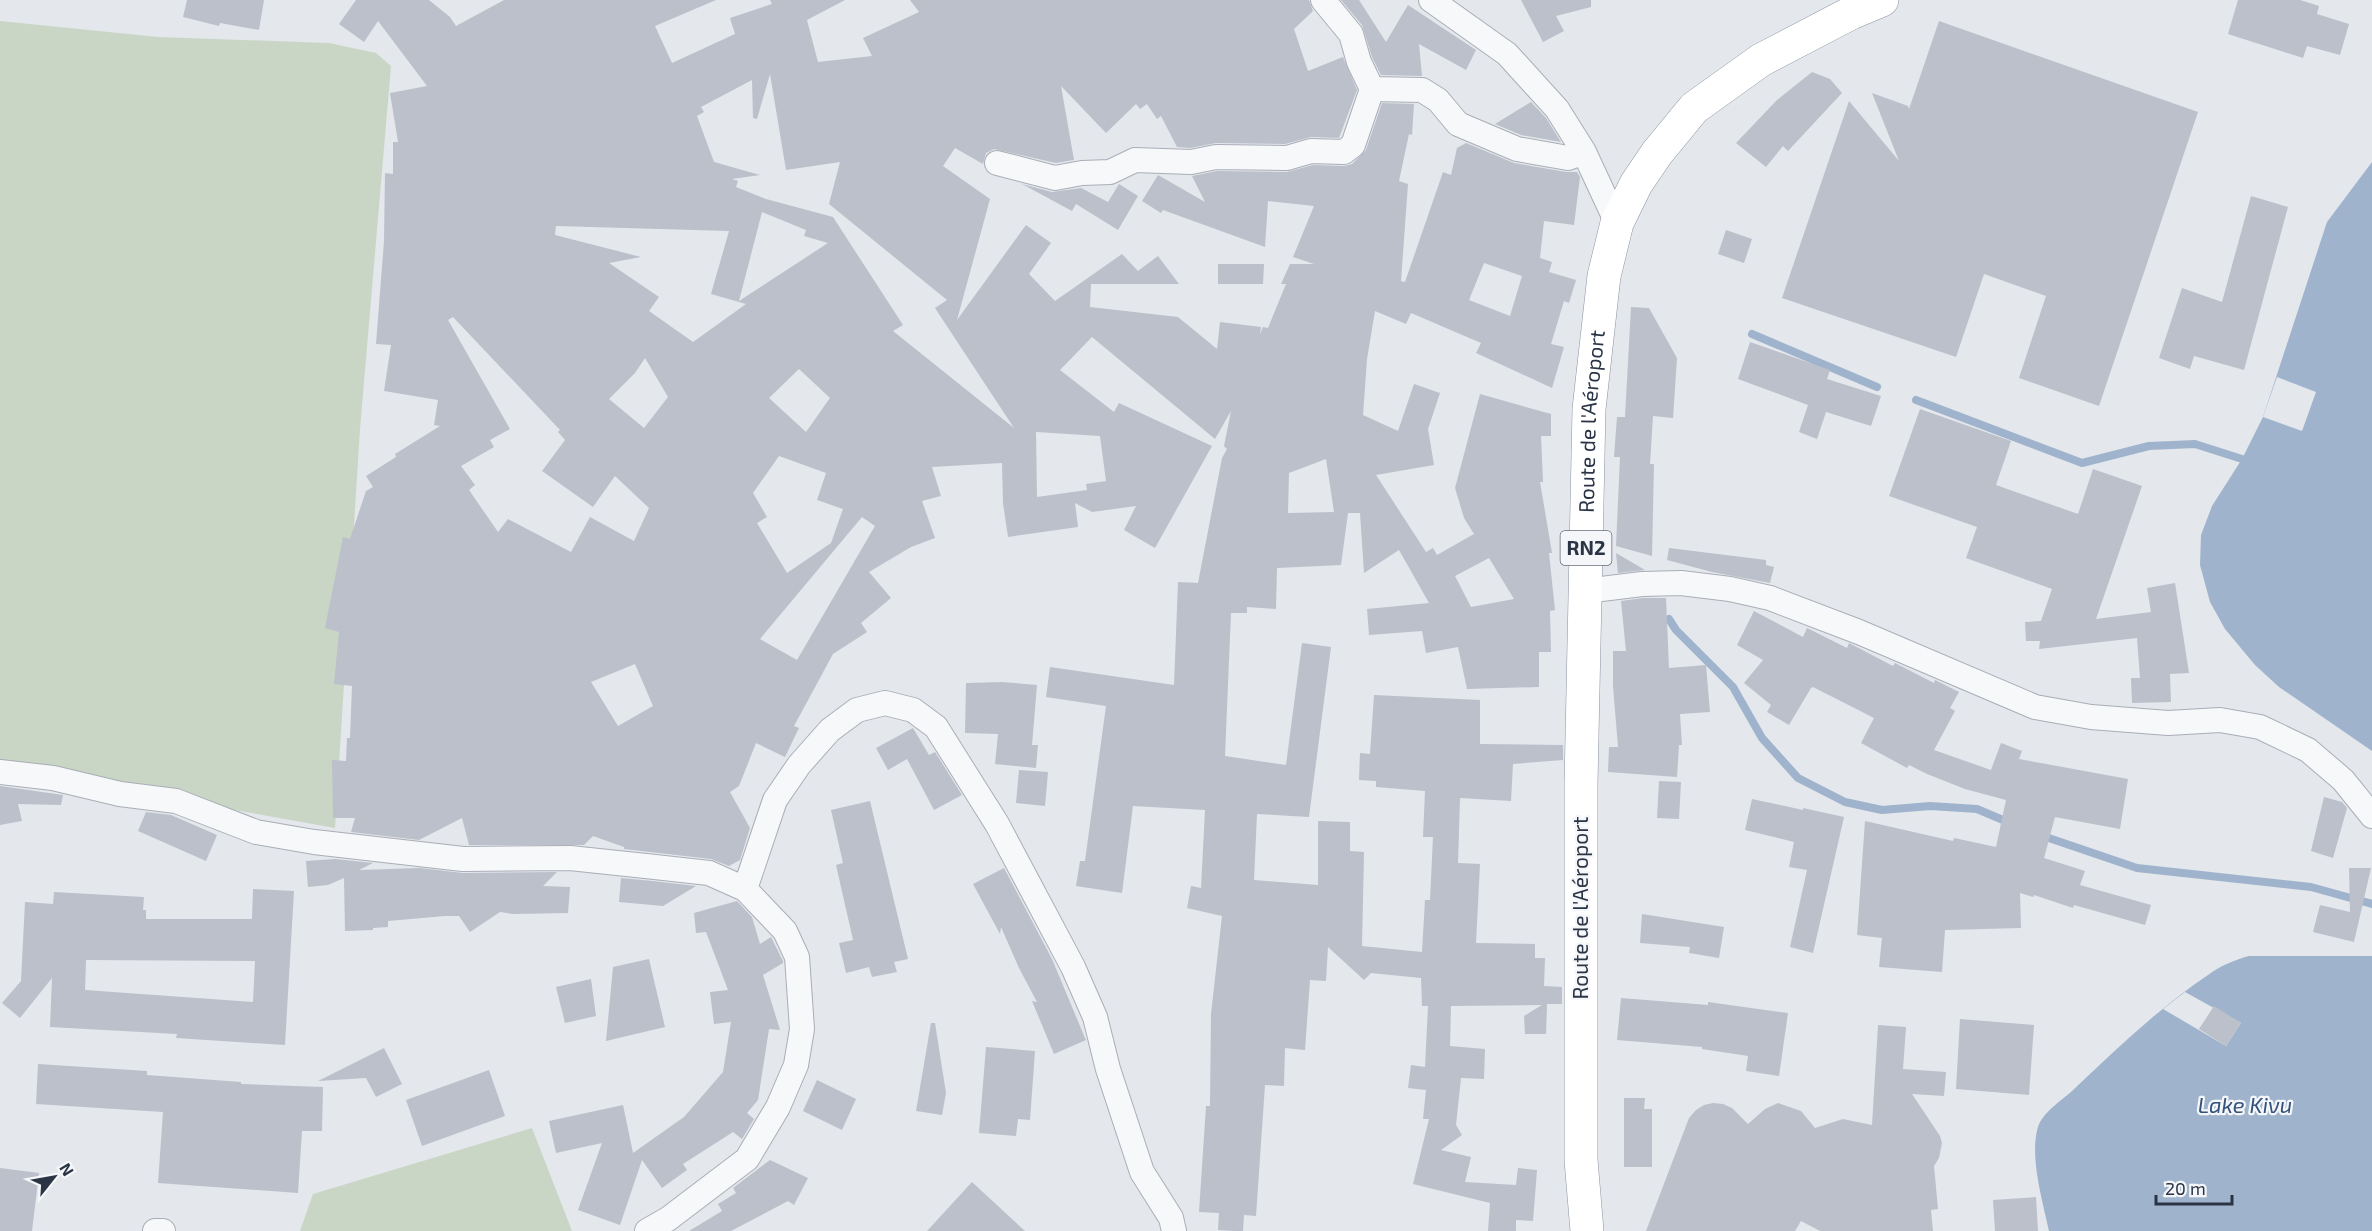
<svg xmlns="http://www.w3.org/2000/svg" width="2372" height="1231" font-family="'Exo 2',sans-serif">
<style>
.green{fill:#c9d6c5}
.water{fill:#9fb4cc}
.pier{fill:#e4e7ec}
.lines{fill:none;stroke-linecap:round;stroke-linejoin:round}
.stream{stroke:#9fb4cc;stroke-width:8}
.building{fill:#bbc0ca;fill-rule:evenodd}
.street-casing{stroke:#a9aeb7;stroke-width:26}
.highway-casing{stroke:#8b94a3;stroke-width:34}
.street{stroke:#f7f8fa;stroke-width:24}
.highway{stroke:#fff;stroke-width:33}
.labels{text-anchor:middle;stroke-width:4.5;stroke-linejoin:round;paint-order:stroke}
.shield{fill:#f4f6f9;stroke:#676e7b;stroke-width:1.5}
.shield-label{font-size:20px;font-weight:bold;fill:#2b3445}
.street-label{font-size:21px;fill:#2b3445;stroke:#f4f6f9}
.water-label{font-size:22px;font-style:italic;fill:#34527a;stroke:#f4f6f9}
</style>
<rect width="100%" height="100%" fill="#e4e7ec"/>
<!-- green -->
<path class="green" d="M0,21L158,37L329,43L376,53L391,66L360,429L335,828L0,768Z
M532,1128L572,1231H300L313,1194Z"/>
<!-- water -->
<path class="water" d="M2372,162V751L2279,687L2255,665L2225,629L2210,602L2200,565L2201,535L2212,506L2242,459L2263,417L2327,222Z
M2249,956H2372V1231H2049C2043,1202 2029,1156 2038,1127C2043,1112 2061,1101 2072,1091C2115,1050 2159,1008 2208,975C2220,966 2234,960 2249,956Z"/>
<!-- pier -->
<path class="pier" d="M2277,377L2316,392L2302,431L2263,417Z
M2185,992L2241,1023L2226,1046L2163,1009Z"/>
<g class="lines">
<!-- stream -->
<path class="stream" d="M1752,334L1877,387
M1916,400L2082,463L2149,446L2195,444L2242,459
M1669,619L1676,630L1733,687L1762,738L1798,778L1845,802L1882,810L1930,806L1977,809L2010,823
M2040,835L2137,868L2311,887L2372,904"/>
</g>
<!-- building -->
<path class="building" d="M187,0H264L259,30L220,23L219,26L183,17Z
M356,0H429L450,17L456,26L504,0H716L655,26L672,63L735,34L730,18L772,4L770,0H845L807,20L818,62L872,56L863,38L919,12L910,0H1309L1313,11L1294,29L1308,71L1343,57L1357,90L1339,138L1311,137L1285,144L1216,143L1190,148L1177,147L1161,116L1157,119L1147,104L1140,109L1136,104L1106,133L1061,86L1074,160L1056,163L994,149L986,153L983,164L955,148L943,166L990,199L957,320L1026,225L1051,243L1029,274L1055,301L1122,254L1138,271L1158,256L1179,284H1091L1090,307L1178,317L1217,349L1220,322L1261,327L1260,334L1263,327L1268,328L1286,284H1281L1290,264H1314L1293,257L1314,206L1268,201L1265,247L1163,210L1161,213L1142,201L1158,175L1205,202L1192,176L1217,171L1287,172L1313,165L1344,166L1352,164L1366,150L1382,103L1414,104L1412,135L1409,134L1399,181L1408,184L1401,281L1405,282L1443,172L1451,175L1457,148L1466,143L1514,163L1566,172H1577L1580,177L1574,225L1544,221L1540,258L1552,262L1549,272L1576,280L1569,303L1564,301L1551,344L1564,347L1552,388L1476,353L1481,343L1411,313L1406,324L1375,311L1367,359L1363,415L1398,431L1414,384L1440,393L1428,429L1434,465L1376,475L1426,552L1433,548L1437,555L1474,534L1464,518L1455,488L1480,394L1551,414V436H1541L1543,482H1540L1552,553H1549L1555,610L1550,611L1551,652H1539V687L1467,689L1458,647L1426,653L1422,631L1369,635L1367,609L1429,603L1399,550L1364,573L1360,513H1348L1341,565L1277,568L1276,609L1247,607V613H1231L1225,756L1286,765L1302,643L1331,647L1309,817L1257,814L1254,880L1318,885V821L1350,822V851L1364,852L1362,946L1422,952L1425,900H1430L1433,837H1423L1425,791L1376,787V781L1359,780L1360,753L1370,754L1374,695L1480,700V744L1563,745V760L1513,764L1511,801L1460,798L1458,863L1480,864L1476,943L1535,944V958H1545L1544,986L1562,987V1004H1547L1546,1034H1525L1524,1016L1542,1005L1451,1006L1450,1046L1485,1049L1484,1079L1461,1078L1456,1125L1462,1135L1441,1150L1471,1157L1465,1182L1516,1185L1518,1168L1537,1170L1533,1221L1516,1220V1231H1488L1490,1203L1413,1184L1429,1119H1423L1426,1090L1408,1088L1411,1065L1425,1067L1428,1006H1422L1421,978L1371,973L1364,980L1328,947L1326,981L1310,980L1305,1050L1285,1048L1284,1086L1265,1085L1256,1216L1244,1215L1243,1231H1234L1218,1230L1219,1213L1199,1212L1206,1106H1210L1211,1014L1222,916L1187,908L1191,886L1201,888L1205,810L1133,806L1122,893L1076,886L1080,861H1085L1106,706L1046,697L1050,667L1174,685L1178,582L1198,583L1222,458L1227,449L1224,446L1231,411L1215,439L1092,337L1060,370L1114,412L1119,403L1212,446L1155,548L1124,530L1136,506L1092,512L1075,503L1078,527L1008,537L1003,503L1002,463L932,467L941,496L922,501L935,538L911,547L869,572L891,598L861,623L867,632L833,654L794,726L799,728L785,757L756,743L739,786L730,792L750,828L740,860L729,866L711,859L624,849V847L593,836L584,845H469L462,818L419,840L351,832L355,818H333L332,760L346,761L347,738H350L352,686L334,684L339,632L325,628L343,537L350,539L366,491L373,487L366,476L396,457L395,454L440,426L434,425L438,400L384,391L391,345L376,344L384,241L385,173L393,174V142H398L390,93L427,86L378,21L364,42L339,24ZM770,74L786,170L840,162L829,204L947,300L935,308L1014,428L893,331L903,325L833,217L766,199L736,187L738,181L732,179L760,175L714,162L697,116L704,112L701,107L752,80L753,118L757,119ZM762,212L806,230L804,236L828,243L739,301ZM556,226L729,231L711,294L746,304L693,342L649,311L659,297L609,263L641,257L555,235ZM1484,263L1522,276L1510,316L1469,300ZM453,317L560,430L558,432L565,440L542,471L593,507L615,476L649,508L634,541L590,517L571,552L508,519L498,532L469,490L475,485L461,466L494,447L490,440L510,429L448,320ZM645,358L668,397L644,428L609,399L635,373ZM799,369L830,398L806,432L769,398ZM1036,432L1100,436L1106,481L1086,484L1087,490L1037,497ZM779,456L826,473L817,500L843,509L831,543L787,573L757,523L767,517L753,493ZM1326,459L1334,512L1288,513L1289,473ZM862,517L875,526L797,660L760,639ZM1489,558L1514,599L1471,607L1455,576ZM635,664L653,706L618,726L591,682Z
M1341,0H1359L1386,42L1408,5L1476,50L1466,70L1419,44L1422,76L1381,75L1372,57L1362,25Z
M1521,0H1591V7L1556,16L1564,31L1543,42Z
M2238,0H2300L2319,6L2317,14L2349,24L2340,55L2307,46L2303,58L2228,34Z
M1939,21L2198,112L2099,406L2019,378L2046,296L1984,274L1956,357L1782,298L1849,101L1899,161L1872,93L1908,106L1909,109Z
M1812,72L1830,79L1842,93L1788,151L1783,146L1766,167L1736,143L1777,100Z
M1531,102L1546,118L1561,142L1521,135L1495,124Z
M1022,184L1052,192L1081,188L1108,202L1119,184L1138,196L1118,230L1076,204L1072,211Z
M2251,196L2288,207L2244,370L2194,356L2190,369L2159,358L2182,288L2222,302Z
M1726,230L1752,239L1744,263L1718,254Z
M1218,264H1264L1263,284H1218Z
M1631,307L1649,308L1677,358L1673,418L1653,416L1650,464H1654L1652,556L1616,546L1620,457H1614L1617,417H1625Z
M1750,342L1830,370L1827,379L1881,396L1871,426L1826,412L1817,439L1799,432L1808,405L1738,379Z
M1920,409L2011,441L1996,485L2078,514L2093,469L2142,486L2096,619L2151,612L2147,588L2175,583L2189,673L2170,674L2171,702L2132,703L2131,678H2140L2137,638L2039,649L2040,641H2026L2025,622L2041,621L2052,589L1966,558L1977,527L1889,496Z
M1669,548L1766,560V565L1774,567L1770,583L1712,572L1667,560Z
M1616,553L1645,570L1618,573Z
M1643,598H1666L1669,668L1706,665L1710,712L1680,714L1682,745H1679L1677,777L1608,772L1609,747H1618L1613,686V651H1626L1621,601Z
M1754,611L1803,637L1807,628L1847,648L1849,643L1893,666L1895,663L1934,683L1935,680L1959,692L1950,708L1955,711L1934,750L1991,770L2001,743L2022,751L2019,759L2128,779L2120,829L2055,817L2044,858L2085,871L2080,885L2151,905L2145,925L2074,905L2073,908L2034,895L2033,897L2020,893L2021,928L1945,930L1942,972L1879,967L1882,938L1857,935L1865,821L1953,841L1954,838L1996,847L2006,800L1965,789L1927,774L1909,765L1907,768L1861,743L1874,718L1813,687L1811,688L1789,725L1767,712L1771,705L1744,683L1763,660L1737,645Z
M1002,682L1037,685L1032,745H1038L1036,768L995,764L998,734L965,733L966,683Z
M913,728L929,755L935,752L962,795L934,810L907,759L888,770L876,748Z
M1019,770L1048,772L1045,806L1016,803Z
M1659,781L1681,782L1679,819L1657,818Z
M0,786L63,795L61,805L18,804L22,821L0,825Z
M2324,797L2342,802L2347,808L2333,858L2311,851Z
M1752,799L1803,810V808L1844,817L1813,953L1790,947L1807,870L1789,867L1794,842L1745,830Z
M870,801L908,959L894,962L897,972L872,977L869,967L846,973L839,943L853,940L836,865L843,863L831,810Z
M146,812L171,815L217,835L206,861L138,831Z
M335,859L373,863L359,870L420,868L463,873L557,872L543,886L570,887L568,913L513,914L500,912L470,932L459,916H445L388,921V927L373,928V930L345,931L344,878L328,885L308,887L306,861Z
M1004,868L1052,959L1085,1038L1086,1040L1054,1054L1032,1001L1037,1002L1019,968L1001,927L1000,934L973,884Z
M2349,868H2371L2354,942L2313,932L2320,905L2350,912Z
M621,878L653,881L696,886L663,906L619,902Z
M253,889L294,891L285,1045L176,1038L177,1034L50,1027L52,978L20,1018L2,1003L21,981L25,902L53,904L54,892L144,897L143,910H146V919H252ZM86,960L255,961L253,1002L85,990Z
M737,901L752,917L760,944L771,937L783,961V963L763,975L780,1030L769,1029L758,1100L747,1113L754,1119L742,1139L733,1132L683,1164L687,1170L662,1188L642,1160L620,1225L578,1210L602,1143L556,1153L549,1121L623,1105L633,1153L684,1117L723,1072L731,1022L714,1024L710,992L728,990L706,932L696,933L694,913Z
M1642,914L1724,927L1719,958L1689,953L1690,947L1640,943Z
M649,959L665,1027L606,1041L613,967Z
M591,979L596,1016L565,1023L556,987Z
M1621,998L1708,1005V1002L1788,1013L1779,1076L1746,1071L1748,1056L1702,1049V1047L1617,1040Z
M2214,1006L2241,1023L2226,1046L2199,1029Z
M1960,1019L2034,1025L2029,1095L1956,1089Z
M931,1023H935L946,1093L942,1115L916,1111Z
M1878,1025L1906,1027L1903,1069L1946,1072L1944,1096L1912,1094L1940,1136L1942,1143L1939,1158L1934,1166L1938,1209L1931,1210L1933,1231H1820L1801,1221L1795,1231H1646L1689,1118L1696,1110L1704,1105L1713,1103L1723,1104L1732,1108L1748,1124L1765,1109L1778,1103L1801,1111L1815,1128L1843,1119L1872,1125Z
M986,1047L1035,1051L1030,1120L1018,1119L1016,1136L979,1133Z
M384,1048L402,1084L376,1097L366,1078L318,1081Z
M38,1064L147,1071V1075L241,1082V1084L323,1087L322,1131H302L298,1193L158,1183L163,1112L36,1104Z
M489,1070L505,1116L422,1146L406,1100Z
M817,1080L856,1099L842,1130L803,1111Z
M1624,1098H1645L1644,1109H1652V1167H1624Z
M770,1160L808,1178L794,1205L788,1201L731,1231H689L722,1211L718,1204L736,1193L733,1188Z
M0,1168L39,1173L32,1231H0Z
M972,1182L1025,1231H927Z
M2036,1197L2038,1231H1995L1993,1200Z"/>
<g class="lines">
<defs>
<path id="street" d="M1431,0L1507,54L1557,109L1584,152L1617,223
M1372,89L1422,90L1438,100L1458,124L1517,149L1568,158L1584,152
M997,163L1055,178L1082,173L1110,172L1135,160L1191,162L1216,157L1287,158L1311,151L1344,152L1353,145L1372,89L1359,62L1351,34L1323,0
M1585,591L1642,584L1681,583L1730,589L1770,598L1859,632L2035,707L2091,717L2168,723L2220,720L2260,727L2308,750L2343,780L2372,816
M0,772L53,778L120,794L176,801L256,832L314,842L463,859L570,858L655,867L709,873L745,889L785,931L797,957L802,1029L796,1065L778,1107L747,1159L668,1219L647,1231
M745,889L775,800L799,765L830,730L857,710L885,703L913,710L936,727L997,824L1073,967L1095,1017L1108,1069L1142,1172L1171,1218L1174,1231
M155,1231H163"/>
<g id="highway">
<path id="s1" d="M1587,1231L1581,1160V784L1589,409L1604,276L1617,223L1636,184L1657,153L1694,108L1761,60L1851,13L1882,0"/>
</g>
</defs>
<!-- street casing -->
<use href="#street" class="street-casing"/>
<!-- highway casing -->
<use href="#highway" class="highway-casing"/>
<!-- street -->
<use href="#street" class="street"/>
<!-- highway -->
<use href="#highway" class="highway"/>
</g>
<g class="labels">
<!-- shield labels -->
<rect class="shield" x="1560.5" y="531" width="51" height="34" rx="4.5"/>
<g class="shield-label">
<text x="1586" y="555">RN2</text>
</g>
<!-- street labels -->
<g class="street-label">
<text dy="7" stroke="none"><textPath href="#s1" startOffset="810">Route de l'Aéroport</textPath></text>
<text transform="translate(1581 908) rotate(-90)" y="7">Route de l'Aéroport</text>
</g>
<!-- water labels -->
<g class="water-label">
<text x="2245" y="1113">Lake Kivu</text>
</g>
</g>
<!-- north arrow -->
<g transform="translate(54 1177) rotate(59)" stroke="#f4f6f9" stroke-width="4.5" paint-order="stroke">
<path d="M0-4.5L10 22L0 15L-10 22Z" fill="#2b3445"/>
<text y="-9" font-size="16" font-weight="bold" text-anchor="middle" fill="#2b3445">N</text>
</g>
<!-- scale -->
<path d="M2156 1195v9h76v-9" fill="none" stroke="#2b3445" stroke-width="3"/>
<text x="2165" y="1195" font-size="18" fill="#2b3445" stroke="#f4f6f9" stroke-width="4.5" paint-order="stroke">20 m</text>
</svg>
